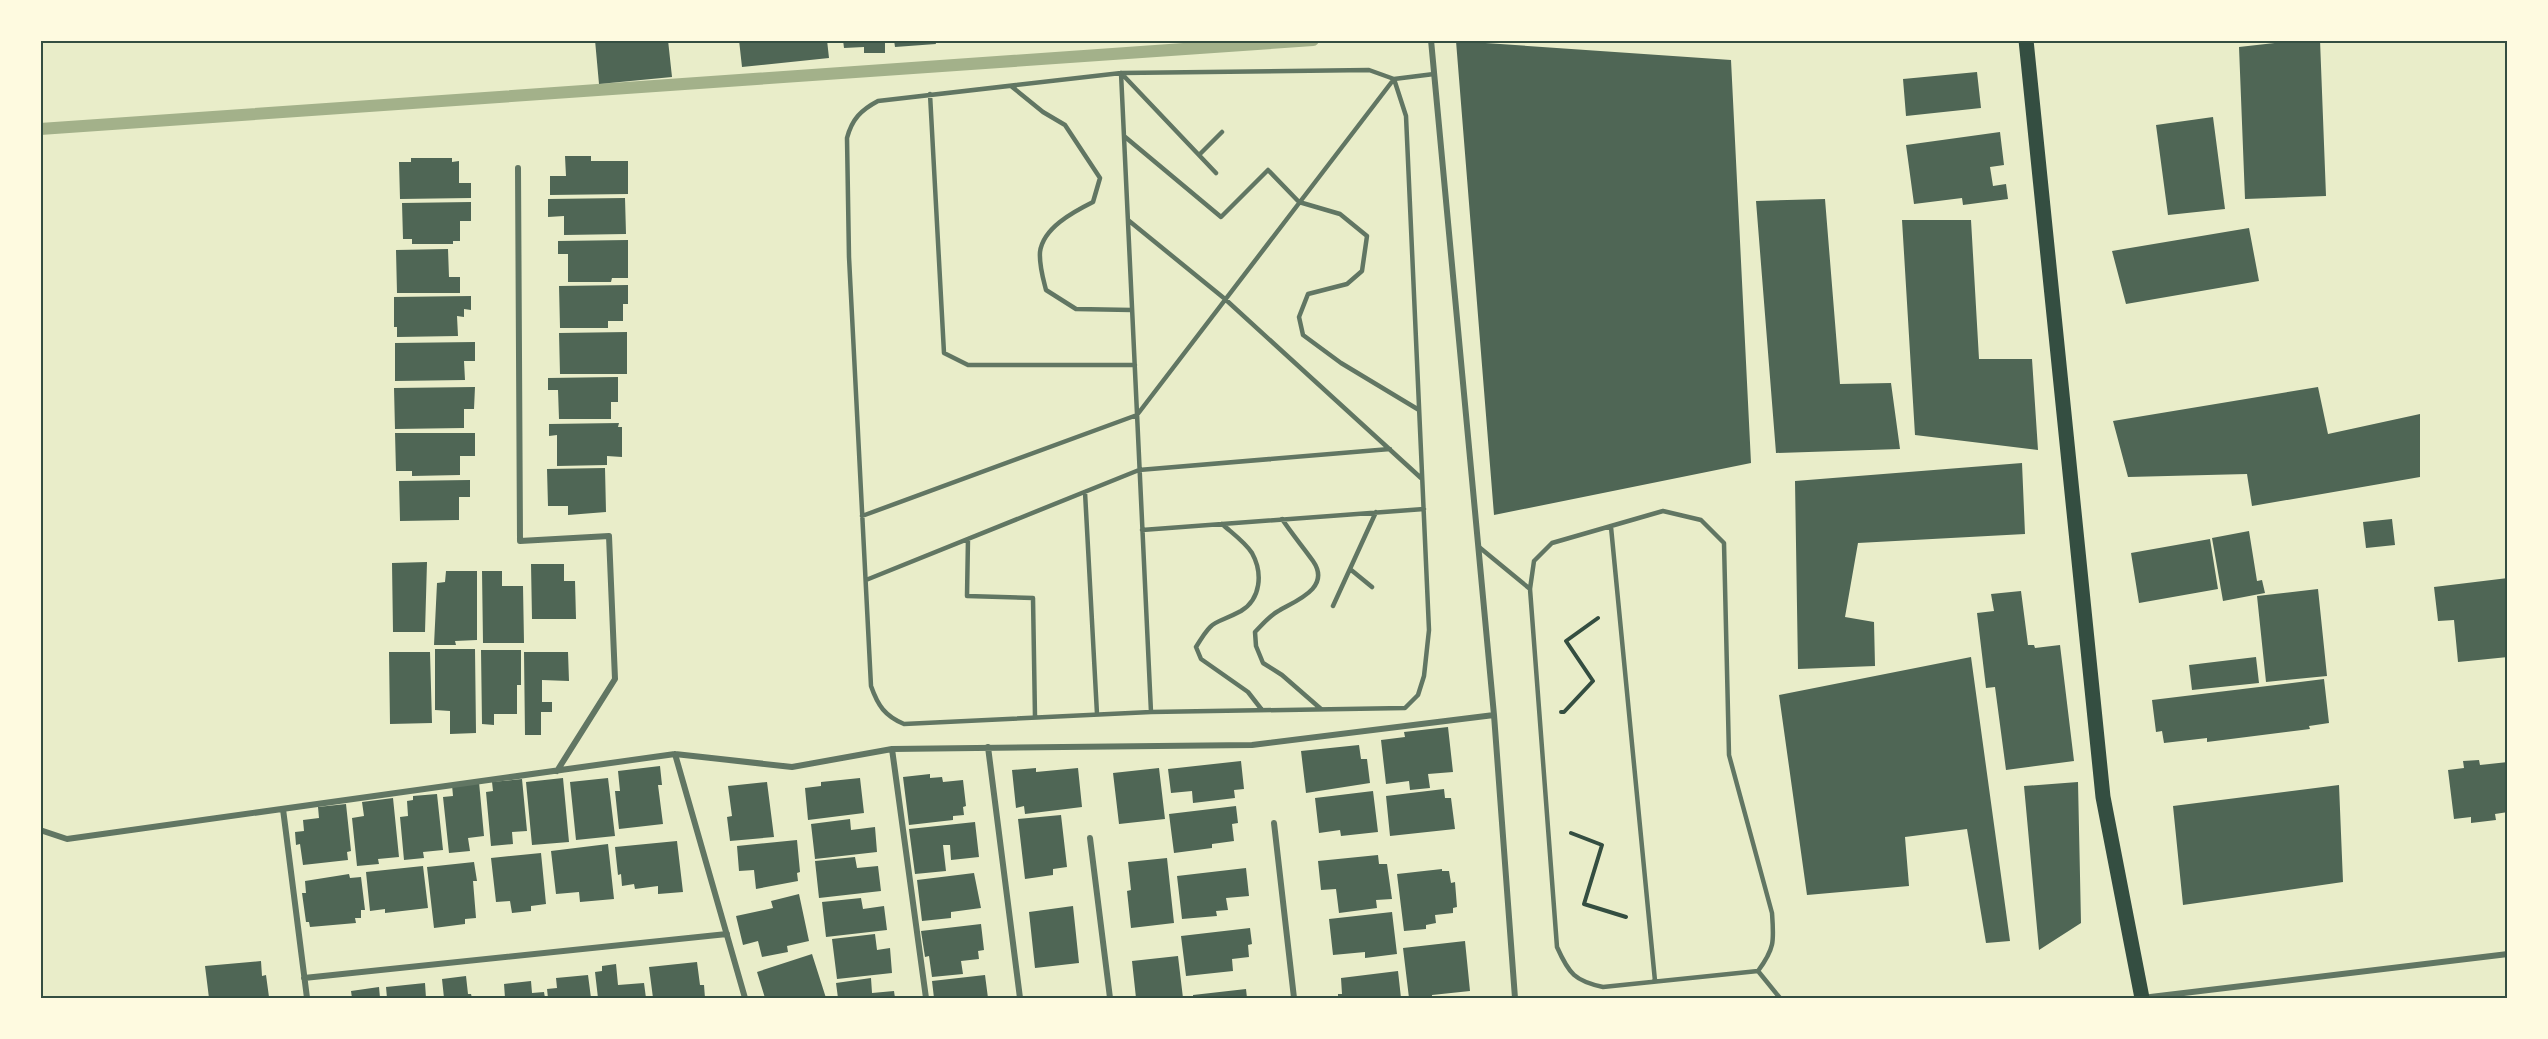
<svg xmlns="http://www.w3.org/2000/svg" width="2548" height="1039" font-family="'Open Sans',sans-serif">
<style>
.lines{fill:none;stroke-linecap:round;stroke-linejoin:round}
.stream{stroke:#a3b18a;stroke-width:12}
.building{fill:#4f6655}
.path{stroke:#344e41;stroke-width:4}
.service{stroke:#617663;stroke-width:4.5}
.minor{stroke:#617663;stroke-width:6}
.primary{stroke:#344e41;stroke-width:15}
.neatline{fill:none;stroke:#344e41;stroke-width:2}
</style>
<rect width="100%" height="100%" fill="#e9edc9"/>
<g class="lines">
<!-- stream -->
<path class="stream" d="M40,129L1313,40"/>
</g>
<!-- building -->
<path class="building" d="M595,40H668L672,77L599,84Z
M739,40H827L829,58L742,67Z
M843,40H885V53H864V47L844,48Z
M894,40H935L936,44L895,47Z
M2301,40H2320L2326,196L2245,199L2239,47Z
M1456,41L1731,60L1751,463L1494,515Z
M1977,72L1981,108L1906,116L1903,79Z
M2213,117L2225,209L2168,215L2156,125Z
M2000,132L2004,165L1990,167L1993,186L2006,184L2008,199L1963,205L1962,198L1914,204L1906,145Z
M565,156H591V161H628V194L550,195V176H566Z
M411,158H452V162L459,161V183H471V198L400,199L399,162H411Z
M625,198L626,234L564,235V216L548,217V199Z
M1825,199L1840,384L1891,383L1900,449L1776,453L1756,201Z
M471,202V221H460V241H453V244H412V239H403L402,203Z
M1902,220H1971L1979,359H2032L2038,450L1915,435Z
M2249,228L2259,281L2126,304L2112,251Z
M628,240V278H612L611,282H568V254H558V241Z
M448,249L449,277H460V293H397L396,250Z
M628,285V304H623V321H608V328H560L559,286Z
M471,296V310L464,309V317L457,316L458,336L397,337V327H394V297Z
M627,332V374H560L559,333Z
M475,342V361H464L465,380L395,381V343Z
M618,377V402H611V419H559L558,390H548V378Z
M475,387L474,409H464V428L395,429L394,388Z
M2318,387L2328,434L2420,414V477L2252,506L2247,474L2128,477L2113,421Z
M619,423L618,427H622V457L607,456V465L557,466V435L549,436V424Z
M395,433H475V456H460V475L412,476V471H396Z
M2022,463L2025,534L1858,543L1845,617L1874,622L1875,666L1798,669L1795,481Z
M605,468L606,512L568,515V506H548L547,469Z
M470,480V497H459V520L400,521L399,481Z
M2392,519L2395,545L2366,548L2363,522Z
M2249,531L2257,581L2262,580L2265,593L2223,601L2212,538Z
M2210,539L2218,589L2139,603L2131,553Z
M427,562L425,632H393L392,563Z
M531,564H564V581H575L576,619H532Z
M446,571H477V640L455,641L456,645H434L437,583L445,582Z
M482,571H502V586H523L524,643H483Z
M2508,578V657L2458,662L2454,620L2438,621L2434,587Z
M2318,589L2327,676L2266,682L2257,596Z
M2021,591L2028,645H2034L2035,648L2060,645L2074,761L2006,770L1995,687L1986,688L1977,613L1994,611L1991,594Z
M435,649H475L476,733L450,734V711L435,710Z
M481,650H521V685H517V714H494V725L482,724Z
M389,652H430L432,723L390,724Z
M524,652H568L569,681L542,680V702H552V712H541V735H525Z
M1971,657L2010,941L1986,943L1967,829L1905,837L1909,886L1807,895L1779,695Z
M2256,657L2259,683L2192,690L2189,665Z
M2324,679L2329,723L2309,726L2310,729L2207,742V738L2164,743L2162,731L2156,732L2152,700Z
M1448,727L1453,772L1428,774L1430,788L1410,790L1409,781L1386,784L1381,740L1405,737L1404,732Z
M1359,745L1361,759H1367L1370,783L1306,793L1301,751Z
M2479,760L2480,765L2508,762V812L2495,814L2496,820L2471,823V817L2454,819L2448,770L2464,768L2463,761Z
M1241,761L1244,789L1234,790L1235,798L1193,803L1192,791L1171,793L1168,769Z
M660,766L662,785H658L663,824L619,829L615,791H620L618,771Z
M1036,768V772L1078,768L1082,807L1025,814L1024,806L1016,808L1012,770Z
M1159,768L1165,819L1119,824L1113,773Z
M930,774V778L942,777L943,782L963,780L966,806L963,807L964,815L953,816V820L909,825L903,777Z
M563,778L569,842L532,845L526,782Z
M608,778L615,836L576,840L570,782Z
M860,778L864,813L808,820L805,788L821,786V782Z
M522,779L527,831L512,832L513,844L491,846L486,792L493,791L492,782Z
M479,782L484,836L468,838L470,851L449,853L443,797L453,796L452,785Z
M767,782L774,837L730,841L727,817L732,816L728,786Z
M2078,782L2081,923L2039,950L2024,786Z
M2339,785L2343,882L2183,905L2173,806Z
M1444,789L1445,798H1451L1455,829L1390,836L1386,796Z
M1373,791L1378,832L1341,836L1340,830L1319,833L1315,798Z
M437,794L443,850L423,852L424,858L404,860L400,817L408,816L407,801L413,800V796Z
M393,798L399,857L378,859L379,864L357,866L352,818L364,816L362,802Z
M346,804L351,851L347,852L348,860L303,865L300,844L296,845L295,832L304,831L303,820L319,818L318,807Z
M1236,806L1238,823L1232,824L1234,841L1212,844V848L1174,853L1169,814Z
M1061,815L1067,867L1053,869V875L1025,879L1018,819Z
M850,819L851,830L875,827L877,852L815,859L811,824Z
M975,822L979,857L951,860L950,845H943L946,871L915,874L909,829Z
M797,840L800,872L797,873L798,881L756,889L754,870L739,871L737,846Z
M677,841L683,892L658,894V886L635,889L634,884L622,886L621,874L618,875L615,847Z
M608,844L614,899L580,902L579,892L556,894L551,851Z
M541,853L546,904L531,906V911L512,913L510,901L496,902L491,858Z
M1378,855L1379,864H1387L1392,899L1376,900L1377,908L1339,913L1336,889L1321,890L1318,861Z
M855,857L857,868L878,866L881,891L819,898L815,861Z
M1167,858L1174,923L1131,928L1127,891L1131,890L1128,862Z
M474,862L477,881H473L476,918L465,919V924L434,928L427,867Z
M423,866L428,908L385,913V909L370,911L366,872Z
M1246,868L1249,896L1226,898L1228,910L1216,911L1217,916L1182,919L1177,876Z
M1442,869V871H1449L1451,883L1455,882L1457,907L1453,908V913L1435,915L1436,923L1426,925V929L1404,931L1397,874Z
M974,873L981,908L951,912V918L922,921L917,880Z
M349,874L350,878L361,877L365,910H361V918H355L356,923L310,927L309,922H306L302,893H306L305,881Z
M799,894L809,941L787,946L788,952L762,957L758,941L743,945L736,916L773,908L771,901Z
M861,898L863,909L884,906L887,930L826,937L822,902Z
M1073,906L1079,963L1035,968L1029,912Z
M1392,912L1397,954L1365,958V952L1333,955L1329,919Z
M981,924L984,950L978,951L979,959L961,961L963,974L932,977L929,956L925,957L921,931Z
M1250,928L1252,944L1248,945L1249,957L1232,959L1233,971L1186,976L1181,936Z
M875,934L877,950L890,948L892,973L837,979L832,939Z
M1465,941L1470,991L1432,995V998H1409L1403,948Z
M812,954L826,998H765L757,972Z
M1178,956L1183,998H1136L1132,961Z
M261,961L262,976L266,975L269,997L209,998L205,966Z
M697,962L700,985H704L705,998H653L649,967Z
M616,964L618,985L644,983L646,998H598L595,972L602,971V966Z
M1398,971L1401,998H1338V994H1342L1341,978Z
M588,975L591,998H548L547,989L557,988L556,978Z
M985,975L988,998H934L932,981Z
M466,976L468,994H471L472,998H444L442,979Z
M871,978L872,993L894,991L895,998H838L836,983Z
M531,981L532,993L544,992L545,998H505L504,984Z
M425,983L426,998H387L386,987Z
M379,987L380,998H352L351,991Z
M1246,989L1247,998H1193V995Z"/>
<g class="lines">
<!-- path -->
<path class="path" d="M1561,712H1564L1593,681L1566,641L1598,618
M1571,833L1602,845L1584,904L1626,917"/>
<!-- service -->
<path class="service" d="M1369,70L1394,79L1406,116L1429,630L1424,676L1418,695L1405,708L1151,712L904,724C885,716 878,706 871,686L849,257L847,138C852,119 861,110 878,101L1121,73Z
M1121,73L1151,712
M1121,73L1216,173
M1011,86L1043,112L1065,125L1100,178L1093,202C1073,212 1043,228 1040,252C1039,265 1043,278 1046,290L1076,309L1132,310
M930,94L944,353L968,365H1135
M1124,136L1221,217L1268,170L1299,202L1340,214L1367,236L1362,271L1347,284L1308,294L1299,317L1303,335L1341,363L1419,410
M1199,155L1222,132
M1128,220L1225,299L1421,478
M1085,492L1097,714
M1663,511L1701,520L1724,543L1729,755L1772,913C1774,941 1775,948 1758,971L1603,987C1575,981 1569,974 1557,947L1530,589L1534,561L1552,543Z
M862,516L1137,415L1394,79L1434,74
M1282,519C1292,534 1303,547 1313,561C1331,587 1298,600 1280,610C1270,615 1263,624 1255,632L1256,646L1263,663L1282,675L1321,709
M1222,524C1232,533 1245,542 1252,553C1263,573 1261,599 1241,611C1213,626 1214,617 1196,647L1201,659L1248,692L1262,710
M1611,527L1655,981
M1142,530L1424,509
M968,539L967,596L1033,598L1035,717
M1479,547L1530,589
M1350,569L1372,587
M866,580L1139,470L1390,449
M1333,606L1376,512
M1758,971L1780,998"/>
<!-- minor -->
<path class="minor" d="M1431,40L1494,715L1515,998
M518,168L520,541L609,536L615,679L557,771
M988,747L1020,998
M892,749L926,998
M675,754L745,998
M283,809L307,998
M1274,823L1294,998
M40,830L67,839L675,754L792,767L892,749L1252,745L1494,715
M1090,838L1110,998
M304,978L727,934
M2142,998L2508,954"/>
<!-- primary -->
<path class="primary" d="M2026,40L2103,797L2142,998"/>
</g>
<!-- border -->
<rect width="2548" height="1039" fill="none" stroke="#fefae0" stroke-width="84"/>
<rect x="42" y="42" width="2464" height="955" class="neatline"/>
</svg>
